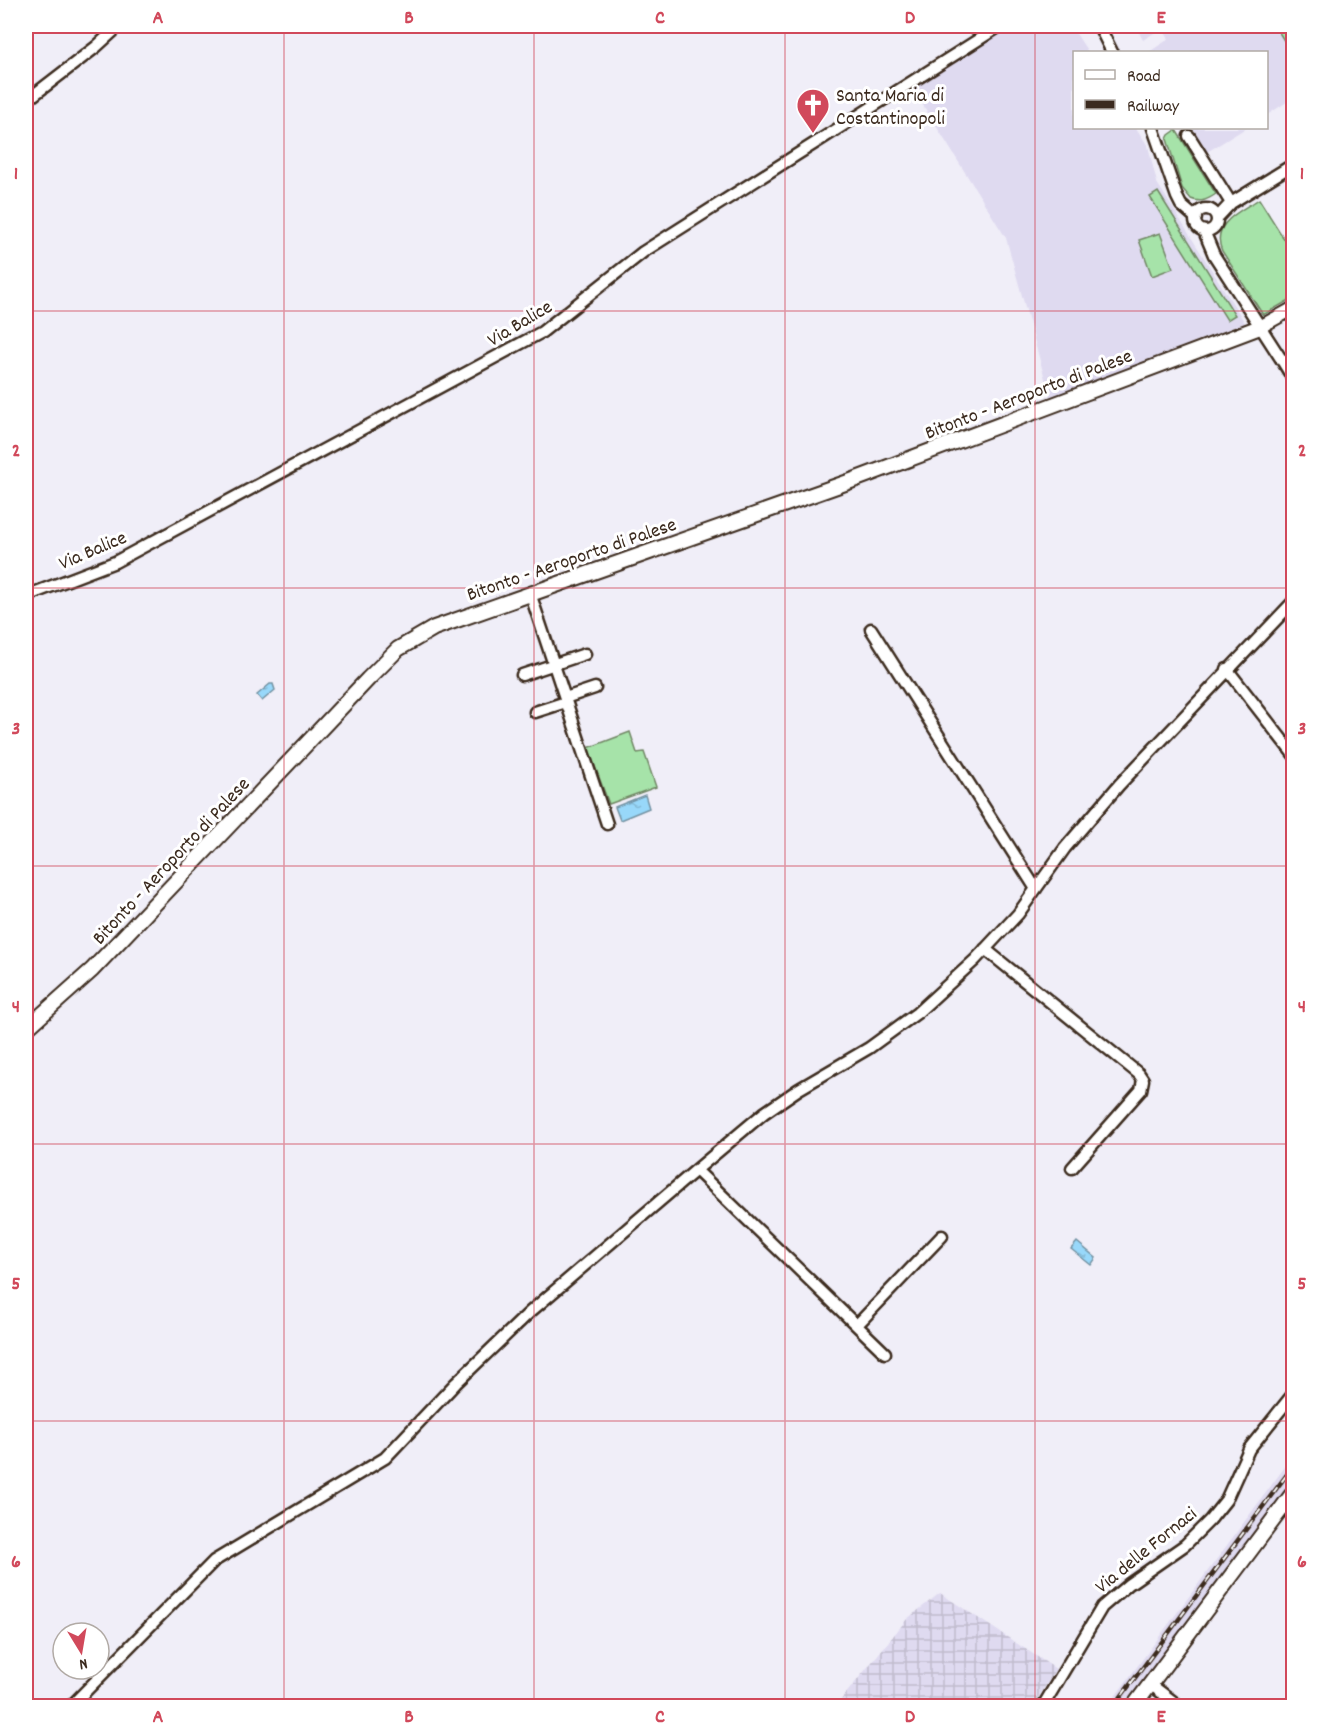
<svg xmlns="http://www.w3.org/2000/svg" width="1319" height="1732" font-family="Dekko,sans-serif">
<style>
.built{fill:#dfdaf0}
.industrial{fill:url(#industrial-grid)}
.grass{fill:#a6e3a9;stroke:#708664;stroke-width:1.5}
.water{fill:url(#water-ripples);stroke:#7392a2;stroke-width:1.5}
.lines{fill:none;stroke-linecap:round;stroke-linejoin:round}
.minor-casing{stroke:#3b2a1e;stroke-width:15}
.tertiary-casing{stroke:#3b2a1e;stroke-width:16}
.secondary-casing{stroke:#3b2a1e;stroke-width:18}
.minor{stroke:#fff;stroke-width:10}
.tertiary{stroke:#fff;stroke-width:12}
.secondary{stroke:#fff;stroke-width:14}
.rail-casing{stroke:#3b2a1e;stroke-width:4.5}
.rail{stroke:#fff;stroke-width:2;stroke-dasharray:7;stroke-linecap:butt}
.grid{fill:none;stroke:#d1495b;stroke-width:1.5;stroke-opacity:0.55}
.labels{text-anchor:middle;stroke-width:6;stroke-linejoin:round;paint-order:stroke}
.poi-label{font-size:20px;fill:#3b2a1e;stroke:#fff;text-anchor:start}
.street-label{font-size:20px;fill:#3b2a1e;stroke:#fff}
.neatline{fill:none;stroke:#d1495b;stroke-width:2}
.grid-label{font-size:20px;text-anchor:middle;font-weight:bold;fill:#d1495b}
</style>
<defs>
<pattern id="industrial-grid" width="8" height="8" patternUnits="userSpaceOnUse" patternTransform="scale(1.5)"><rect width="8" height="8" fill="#dfdaf0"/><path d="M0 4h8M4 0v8" fill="none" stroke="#c0bbcd"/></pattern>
<pattern id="water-ripples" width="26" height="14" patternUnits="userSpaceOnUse" patternTransform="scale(1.5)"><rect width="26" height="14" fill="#98d8fa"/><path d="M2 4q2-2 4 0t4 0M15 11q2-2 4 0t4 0" fill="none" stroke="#84bad6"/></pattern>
</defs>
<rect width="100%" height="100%" fill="#f0eef8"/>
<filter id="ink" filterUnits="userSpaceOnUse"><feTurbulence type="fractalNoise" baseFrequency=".0167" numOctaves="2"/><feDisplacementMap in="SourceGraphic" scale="12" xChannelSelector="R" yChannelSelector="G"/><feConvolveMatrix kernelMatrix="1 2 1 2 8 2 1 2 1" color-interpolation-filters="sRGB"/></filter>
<g filter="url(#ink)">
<!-- built -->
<path class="built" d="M1012,26H1071L1088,52H1074V128H1136L1148,146L1157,183L1245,323L1050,397L1006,238L913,89Z
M1293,26V98L1267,115L1266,52H1149L1169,39L1162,28L1143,40L1136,27Z
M1193,128H1246L1207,152Z
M1293,1456V1482L1125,1706H1108Z"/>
<!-- industrial -->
<path class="industrial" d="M940,1593L1056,1669L1033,1706H836L907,1619Z"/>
<!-- grass -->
<path class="grass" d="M1275,26H1293V55Z
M1176,130L1216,194C1207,200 1201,203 1191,199L1182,188L1167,139L1169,135Z
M1158,192L1235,315L1227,320L1150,197Z
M1259,199L1293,253V298L1263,315L1222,251C1210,223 1241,211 1259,199Z
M1160,233L1173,268L1152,276L1139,240Z
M630,732L637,753L644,752L656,787L609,804L588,748Z"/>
<!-- water -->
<path class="water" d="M270,684H273L275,690L262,701L257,695Z
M645,795L649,808L620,820L615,807Z
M1077,1242L1096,1258L1091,1265L1071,1249Z"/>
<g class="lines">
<defs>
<path id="minor" d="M1099,26L1112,52
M26,101L96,47L119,26
M1153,128L1177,197L1181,205L1196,218
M1189,136L1231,203
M1195 220a11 11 0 1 1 22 0a11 11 0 1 1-22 0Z
M1217,218L1231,203L1294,164
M1204,231L1214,255L1283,362L1294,356
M1283,362L1294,380
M530,593L607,824
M26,596L115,562L542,332L643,252L1000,26
M871,629L1036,889
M1227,669L1294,755
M522,675L585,654
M565,698L595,688
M535,712L566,702
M985,949L1139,1074L1143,1080L1141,1090L1072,1168
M696,1170L885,1353
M857,1325L942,1236
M1150,1684L1179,1706
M71,1706L214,1561L385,1458L456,1383L530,1312L696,1170L764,1113L799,1089L869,1048L917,1013L975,960L1018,914L1065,848L1119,785L1294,601
M1043,1706L1102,1607L1129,1584L1185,1545L1210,1520L1226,1500L1249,1449L1294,1393"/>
<path id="tertiary" d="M1260,327L1294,308"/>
<path id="secondary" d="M26,1029L92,970L368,679L398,649L434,628L851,481L1260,327
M1134,1706L1294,1492"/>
</defs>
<!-- minor casing -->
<use href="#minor" class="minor-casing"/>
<!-- tertiary casing -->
<use href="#tertiary" class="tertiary-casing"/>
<!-- secondary casing -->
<use href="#secondary" class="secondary-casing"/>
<!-- minor -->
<use href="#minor" class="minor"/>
<!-- tertiary -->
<use href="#tertiary" class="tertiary"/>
<!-- secondary -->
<use href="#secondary" class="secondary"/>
<defs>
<path id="rail" d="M1114,1706L1294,1465"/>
</defs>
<!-- rail casing -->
<use href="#rail" class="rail-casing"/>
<!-- rail -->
<use href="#rail" class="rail"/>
</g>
</g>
<!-- grid -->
<path class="grid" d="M284,26V1706M534,26V1706M785,26V1706M1035,26V1706M26,311H1294M26,588H1294M26,866H1294M26,1144H1294M26,1421H1294"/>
<!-- icons -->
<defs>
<symbol id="church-pin" viewBox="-11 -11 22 30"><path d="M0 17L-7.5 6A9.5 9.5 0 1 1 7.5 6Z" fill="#d1495b" stroke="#fff"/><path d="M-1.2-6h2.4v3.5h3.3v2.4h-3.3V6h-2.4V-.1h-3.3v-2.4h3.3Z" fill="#fff"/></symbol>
</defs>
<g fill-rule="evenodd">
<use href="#church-pin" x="794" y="86" width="38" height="52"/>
</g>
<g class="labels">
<!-- poi labels -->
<g class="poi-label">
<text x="836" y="101">Santa Maria di<tspan x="836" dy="23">Costantinopoli</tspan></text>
</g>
<!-- street labels -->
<g class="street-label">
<text transform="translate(519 322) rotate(-31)" y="7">Via Balice</text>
<text transform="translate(1028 393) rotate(-21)" y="7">Bitonto - Aeroporto di Palese</text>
<text transform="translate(92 549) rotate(-23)" y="7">Via Balice</text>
<text transform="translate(571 558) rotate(-19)" y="7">Bitonto - Aeroporto di Palese</text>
<text transform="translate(170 860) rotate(-47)" y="7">Bitonto - Aeroporto di Palese</text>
<text transform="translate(1145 1549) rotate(-39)" y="7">Via delle Fornaci</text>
</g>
</g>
<!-- margin -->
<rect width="1319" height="1732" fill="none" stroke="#fff" stroke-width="66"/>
<!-- legend -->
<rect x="1073" y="51" width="195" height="78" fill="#ffffff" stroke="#b1aaa5" stroke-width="1.5"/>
<rect x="1085" y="70" width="30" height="9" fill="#ffffff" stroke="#b1aaa5" stroke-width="1.5"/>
<text x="1127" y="81" font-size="18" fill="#3b2a1e">Road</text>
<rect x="1085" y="100" width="30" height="9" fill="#3b2a1e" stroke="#b1aaa5" stroke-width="1.5"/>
<text x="1127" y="111" font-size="18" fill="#3b2a1e">Railway</text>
<!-- north arrow -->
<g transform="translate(81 1651) rotate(169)"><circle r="28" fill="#ffffff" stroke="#b1aaa5" stroke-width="1.5"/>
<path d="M0-4.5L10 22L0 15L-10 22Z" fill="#d1495b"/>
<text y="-9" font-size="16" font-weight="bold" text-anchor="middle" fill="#3b2a1e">N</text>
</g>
<rect x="33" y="33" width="1253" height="1666" class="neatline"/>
<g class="grid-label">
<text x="158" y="23">A</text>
<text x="409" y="23">B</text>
<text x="660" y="23">C</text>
<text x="910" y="23">D</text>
<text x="1161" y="23">E</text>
<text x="16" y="179">1</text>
<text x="1302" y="179">1</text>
<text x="16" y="456">2</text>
<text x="1302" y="456">2</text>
<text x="16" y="734">3</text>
<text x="1302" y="734">3</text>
<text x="16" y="1012">4</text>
<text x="1302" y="1012">4</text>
<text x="16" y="1289">5</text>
<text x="1302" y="1289">5</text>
<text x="16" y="1567">6</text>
<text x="1302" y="1567">6</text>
<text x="158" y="1722">A</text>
<text x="409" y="1722">B</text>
<text x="660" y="1722">C</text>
<text x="910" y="1722">D</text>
<text x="1161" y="1722">E</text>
</g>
</svg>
